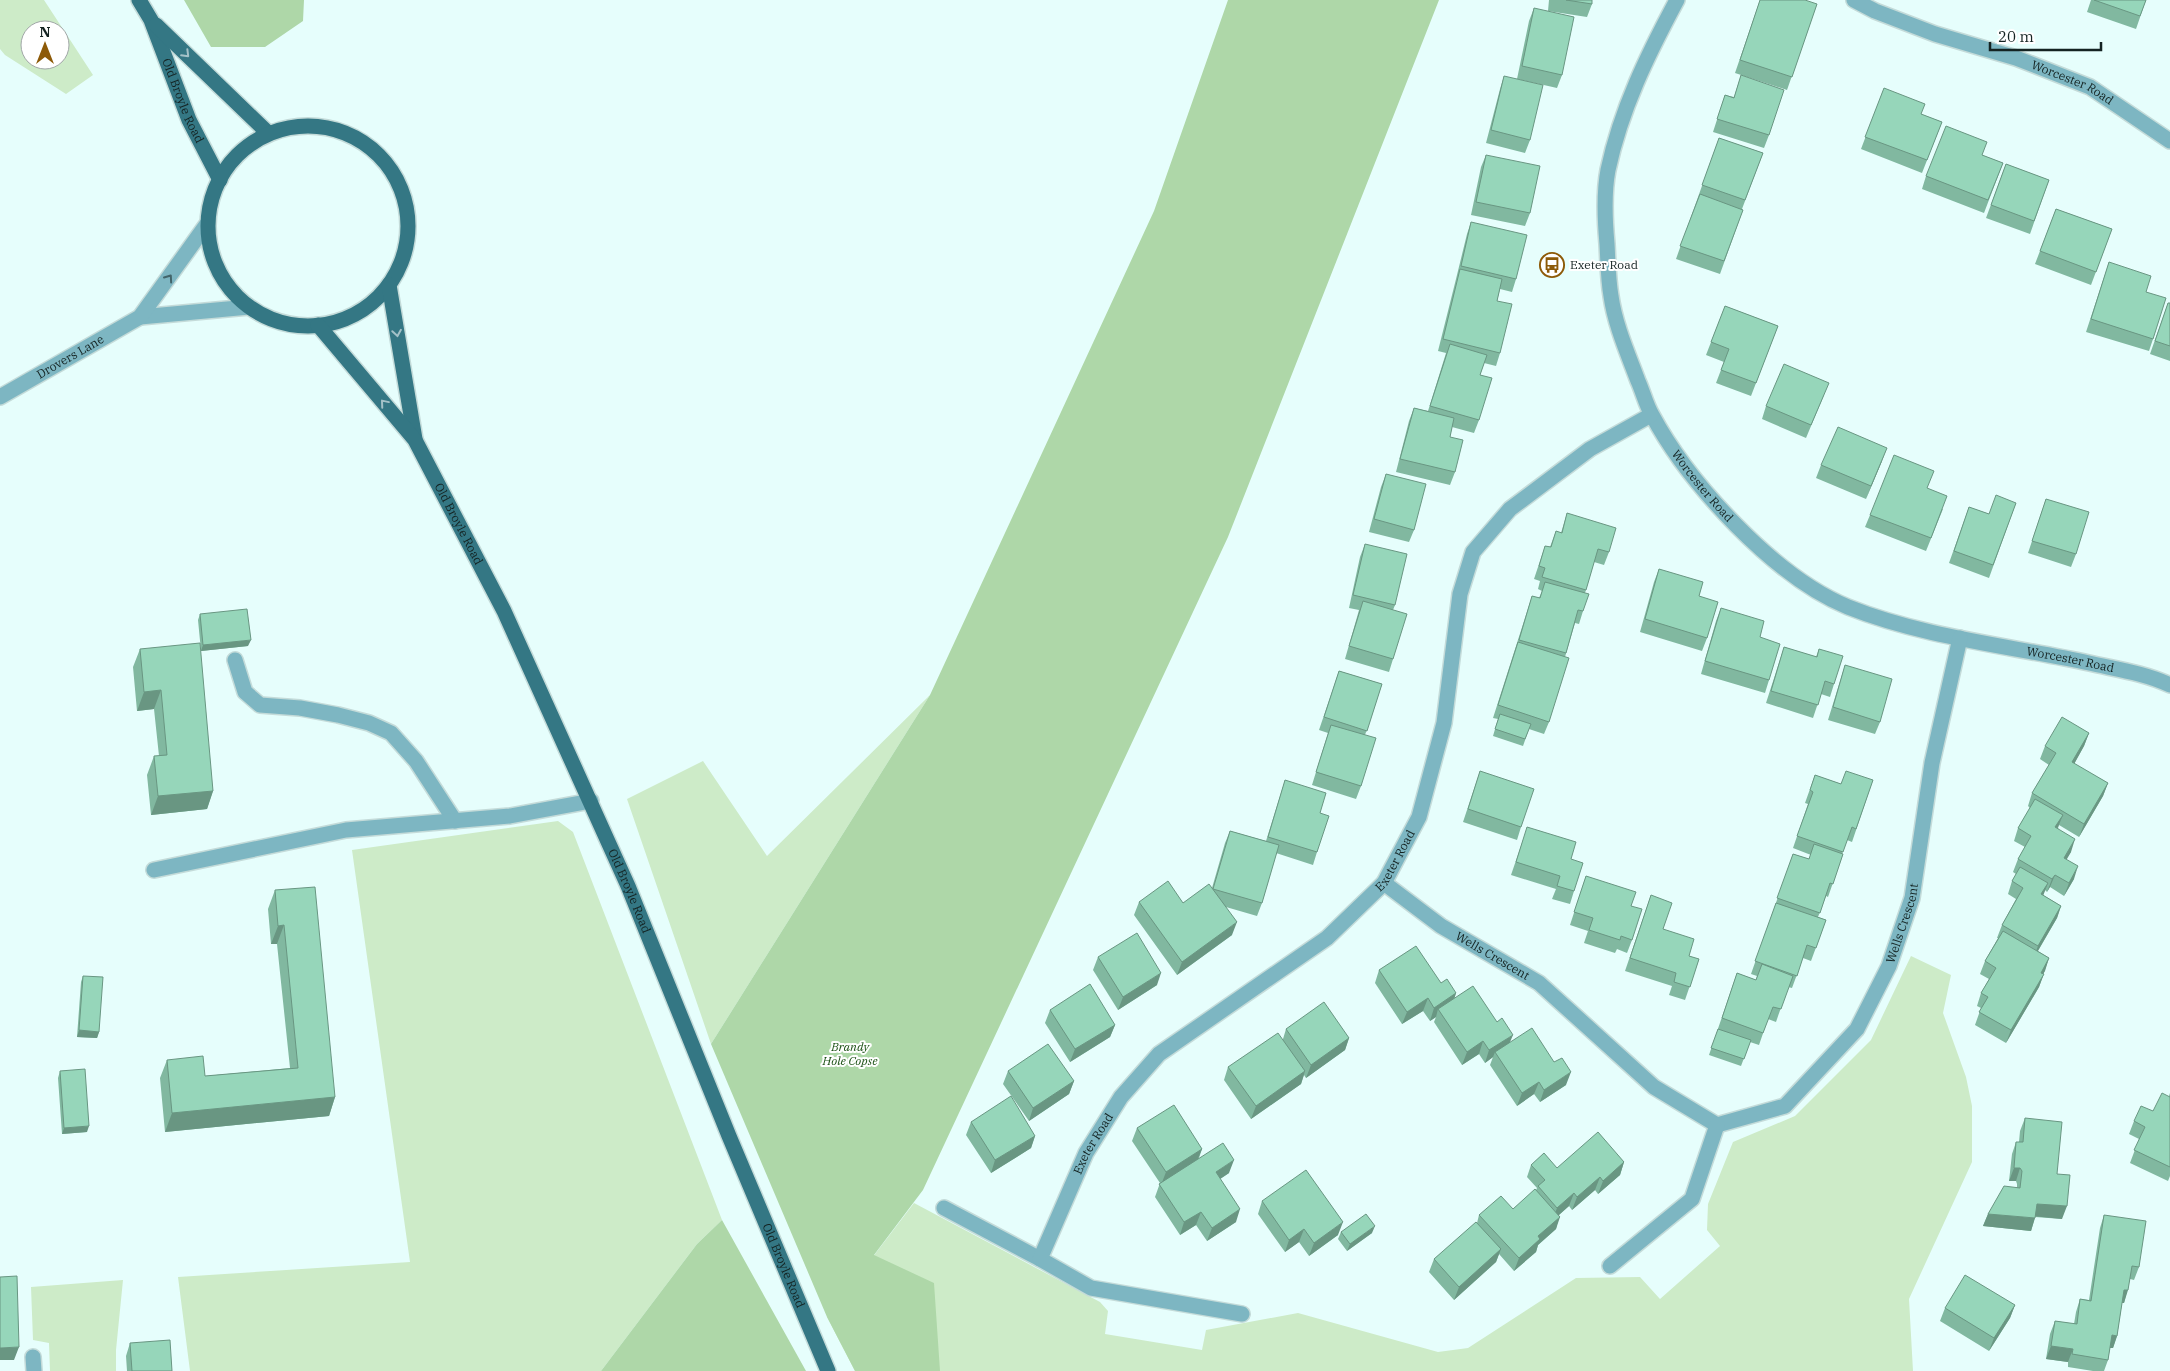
<svg xmlns="http://www.w3.org/2000/svg" width="2170" height="1371" font-family="'IBM Plex Serif',serif">
<style>
.green{fill:#cdebc8;fill-rule:evenodd}
.forest{fill:#aed7a8}
.lines{fill:none;stroke-linecap:round;stroke-linejoin:round}
.minor-casing{stroke:#c4dbd9;stroke-width:18}
.major-casing{stroke:#c4dbd9;stroke-width:18}
.minor{stroke:#7db6c2;stroke-width:15}
.major{stroke:#347784;stroke-width:15}
.wall{fill:#81b8a0}
.shaded-wall{fill:#699682}
.building{fill:#96d6ba;stroke:#699682}
.oneway{stroke:#a4c2c8}
.oneway2{stroke:#43656a}
.labels{text-anchor:middle;stroke-width:4;stroke-linejoin:round;paint-order:stroke}
.street-label{font-size:12px;fill:#142322;stroke:#fff}
.poi-label{font-size:12px;fill:#142322;stroke:#fff;text-anchor:start}
.park-label{font-size:12px;font-style:italic;fill:#194f12;stroke:#fff}
</style>
<rect width="100%" height="100%" fill="#e6fefc"/>
<!-- green -->
<path class="green" d="M0,0H44L93,75L66,94L5,55L0,49ZM30,30H60V60H30Z
M930,695L711,1044L627,799L703,761L767,856Z
M558,821L573,832L722,1220L697,1244L601,1371H190L178,1277L410,1262L352,850Z
M1911,956L1951,975L1943,1013L1966,1077L1972,1106V1162L1909,1299L1913,1371H855L827,1317L914,1203L1100,1302L1108,1311L1105,1334L1202,1350L1206,1330L1298,1313L1438,1352L1468,1348L1576,1278L1640,1277L1660,1299L1720,1246L1707,1230L1708,1204L1733,1142L1795,1116L1871,1040Z
M123,1280L116,1350V1371H50L49,1343L33,1340L31,1287Z"/>
<!-- forest -->
<path class="forest" d="M184,0H304L303,21L265,47H211Z
M1228,0H1439L1228,537L923,1190L874,1255L934,1283L940,1371H855L827,1317L711,1044L930,695L1154,211Z
M722,1220L806,1371H601L697,1244Z"/>
<g class="lines">
<defs>
<g id="minor">
<path id="s1" d="M1677,0C1648,54 1621,109 1608,170C1604,191 1605,222 1607,244C1608,261 1608,279 1611,296C1615,325 1628,354 1638,381C1643,392 1646,405 1652,415C1689,484 1775,577 1848,607C1923,637 2010,646 2089,663C2115,669 2145,673 2170,685"/>
<path id="s2" d="M1854,0L1875,11L1935,34L2016,58L2090,87L2170,141"/>
<path d="M140,317L249,307"/>
<path id="s3" d="M0,397L140,317L207,224"/>
<path d="M235,660L245,692L260,705L300,708L338,715L369,723L391,733L416,761L455,821"/>
<path d="M154,870L346,830L510,816L591,801"/>
<path id="s4" d="M1384,883L1441,926L1539,983L1654,1087L1717,1125L1785,1106L1857,1029L1889,966L1912,898L1932,763L1960,638"/>
<path d="M944,1208L1040,1259"/>
<path d="M1610,1266L1692,1199L1717,1125"/>
<path id="s5" d="M1242,1314L1091,1288L1040,1259L1086,1153L1121,1097L1159,1054L1327,938L1384,883L1419,817L1444,723L1460,594L1473,552L1510,509L1590,449L1651,415"/>
<path d="M33,1357L34,1371"/>
</g>
<g id="major">
<path id="s6" d="M139,0L151,20L189,120L220,180"/>
<path d="M156,25L268,133"/>
<circle cx="308" cy="226" r="100"/>
<path d="M389,285L415,439"/>
<path id="s7" d="M318,325L415,440L504,611L628,886L729,1136L828,1371"/>
</g>
</defs>
<!-- minor casing -->
<use href="#minor" class="minor-casing"/>
<!-- major casing -->
<use href="#major" class="major-casing"/>
<!-- minor -->
<use href="#minor" class="minor"/>
<!-- major -->
<use href="#major" class="major"/>
</g>
<!-- wall -->
<path class="wall" d="M1549,0H1592V4L1587,17L1548,11Z
M1760,0L1817,4L1787,90L1735,73Z
M2091,0H2146L2136,29L2087,12Z
M1534,8L1562,75L1557,88L1517,79L1529,21Z
M1741,75L1769,135L1764,148L1713,132L1725,95L1734,97Z
M1504,76L1530,140L1525,153L1486,143L1500,89Z
M1884,88L1921,114L1942,122L1922,173L1861,149Z
M1719,138L1763,153L1742,209L1743,210L1720,274L1676,259Z
M1486,155L1530,213L1525,226L1471,215L1481,167Z
M1982,155L2003,163L1984,213L1922,189L1926,176Z
M2006,164L2049,180L2030,234L1986,218Z
M2056,209L2112,229L2091,285L2035,264Z
M1471,222L1516,279L1512,292L1500,289L1497,301L1500,353L1496,366L1484,363L1480,375L1479,420L1474,433L1452,427L1450,437L1455,472L1450,485L1396,472L1409,421L1414,408L1428,411L1446,353L1438,351L1456,279L1467,234Z
M2109,262L2146,292L2153,339L2149,351L2086,332Z
M2168,303H2170V361L2150,354Z
M1725,306L1778,326L1751,396L1716,383L1724,362L1706,355Z
M1824,395L1806,438L1762,419L1766,406Z
M1882,461L1866,499L1816,478L1821,465Z
M1386,474L1414,530L1409,542L1369,532L1381,487Z
M2046,499L2076,554L2071,567L2028,553Z
M2016,503L1989,578L1949,563L1969,507L1989,514Z
M1943,509L1926,551L1865,527L1870,515Z
M1567,513L1609,552L1604,565L1594,562L1585,593L1583,611L1579,624L1575,623L1565,657L1549,722L1544,734L1529,729L1523,746L1493,736L1498,719L1493,718L1532,596L1539,598L1542,591L1538,589L1540,581L1534,579L1545,546L1550,547L1556,531L1561,533Z
M1365,544L1395,605L1393,610V659L1389,672L1345,659L1359,610L1349,608L1360,557Z
M1659,569L1699,596L1707,638L1702,651L1640,632L1654,582Z
M1721,608L1760,637L1769,680L1765,693L1701,674L1716,621Z
M200,614L248,646L201,651L198,620Z
M1784,647L1816,657L1819,649L1834,684L1830,697L1821,694L1813,718L1766,703Z
M140,649L213,791L207,809L151,815L147,775L154,756H159L154,709L137,711L133,667Z
M1845,665L1880,722L1875,734L1828,720Z
M1339,671L1382,684L1365,735L1361,786L1356,799L1312,785L1328,733L1319,730Z
M2089,733L2084,746L2074,764L2108,783L2103,796L2079,837L2059,825L2058,828L2071,852L2066,859L2074,879L2064,896L2050,887L2047,892L2045,890L2043,895L2061,906L2057,918L2038,951L2049,958L2039,987L2006,1043L1975,1025L1981,1008L1977,1006L1981,993L1989,979L1980,974L1985,961L1998,938H1997L2002,925L2016,899L2008,894L2012,881L2016,874L2013,872L2018,859L2025,847L2014,841L2018,828L2030,808L2028,806L2032,793L2049,765L2040,759L2045,746Z
M1480,771L1521,827L1517,840L1463,822Z
M1815,775L1841,784L1873,780L1852,842L1847,840L1842,854H1843L1828,897L1826,896L1818,917L1826,920L1811,961L1803,958L1792,988L1788,987L1776,1022L1768,1019L1759,1045L1750,1042L1741,1066L1709,1055L1737,973L1756,980L1757,976L1751,974L1793,854L1809,859L1811,855L1793,848L1808,804L1805,803Z
M1285,780L1320,813L1317,852L1313,865L1276,853L1262,903L1257,916L1226,907L1232,935L1177,975L1134,915L1139,902L1183,903L1212,888L1225,843L1230,831L1266,841Z
M1523,840L1571,859L1574,891L1570,904L1552,899L1556,889L1511,875Z
M1586,876L1631,906L1632,940L1627,953L1617,949L1615,953L1584,943L1588,931L1570,925Z
M275,890L335,1097L329,1116L165,1132L160,1078L167,1060L205,1076L290,1068L277,944H271L268,909Z
M1651,895L1663,929L1689,956L1699,959L1685,1000L1669,995L1672,986L1625,971Z
M1098,957L1157,985L1118,1010L1093,970Z
M1379,970L1441,983L1456,993L1454,999L1566,1085L1540,1102L1534,1094L1517,1106L1490,1065L1493,1057L1485,1063L1479,1054L1462,1065L1434,1022L1436,1017L1430,1021L1423,1011L1402,1024L1375,983Z
M83,976L99,1032L97,1038L77,1037L81,982Z
M1050,1010L1115,1025L1110,1037L1070,1062L1045,1023Z
M1286,1029L1349,1038L1345,1050L1306,1078L1304,1075L1301,1084L1251,1119L1224,1080L1228,1067L1283,1039Z
M60,1071L87,1132L62,1134L58,1078Z
M1008,1071L1074,1081L1069,1094L1029,1121L1003,1084Z
M2170,1093V1176L2168,1181L2130,1163L2139,1139L2129,1134L2134,1121L2153,1111L2169,1096Z
M2025,1118L2057,1174L2062,1219L2035,1217L2031,1231L1983,1226L1988,1214L2017,1187V1184L2016,1181H2009L2012,1154L2016,1142H2019L2020,1131Z
M971,1122L1035,1136L1031,1148L991,1173L966,1135Z
M1137,1128L1202,1149L1199,1158L1229,1173L1220,1179L1236,1222L1207,1241L1196,1225L1180,1235L1155,1197L1160,1183L1132,1141Z
M1624,1162L1620,1175L1598,1194L1595,1190L1572,1210L1569,1206L1559,1215L1556,1229L1538,1245L1536,1252L1514,1271L1499,1254L1496,1262L1454,1300L1429,1272L1434,1259L1477,1223L1479,1215L1513,1209L1536,1190L1537,1188L1527,1177L1531,1165L1557,1168Z
M1262,1201L1338,1235L1309,1256L1299,1242L1285,1252L1258,1214Z
M2104,1215L2139,1267L2134,1280L2130,1279L2124,1303H2122L2117,1336L2113,1348H2110L2108,1360L2104,1371H2093L2068,1367V1362L2046,1359L2050,1334L2055,1321L2074,1324L2076,1312L2080,1299L2089,1300L2100,1228Z
M1341,1232L1372,1233L1347,1251L1338,1239Z
M2015,1305L2010,1318L1989,1351L1940,1321L1945,1308Z
M130,1343L172,1371H127L126,1356Z"/>
<!-- shaded-wall -->
<path class="shaded-wall" d="M1887,448L1882,461L1866,499L1871,486Z
M251,640L248,646L201,651L203,645Z
M161,690L154,709L137,711L144,692Z
M2089,733L2084,746L2068,775L2072,762Z
M2108,783L2103,796L2079,837L2084,824Z
M213,791L207,809L151,815L158,796Z
M2063,815L2058,827L2051,840L2055,827Z
M2075,839L2071,852L2060,871L2064,858Z
M2078,866L2074,879L2064,896L2069,883Z
M2055,875L2050,887L2047,892L2052,879Z
M2048,883L2043,896L2041,894Z
M2061,906L2057,918L2033,959L2038,946Z
M1237,922L1232,935L1177,975L1182,962Z
M284,925L277,944H271L278,926Z
M2049,958L2045,971L2036,986L2041,973Z
M1161,973L1157,985L1118,1010L1123,997Z
M2044,974L2039,987L2006,1043L2011,1030Z
M1456,993L1452,1006L1438,1009L1436,1017L1430,1021L1434,1008Z
M1428,998L1423,1011L1402,1024L1407,1012Z
M1115,1025L1110,1037L1070,1062L1075,1049Z
M79,1030L99,1032L97,1038L77,1037Z
M1513,1035L1508,1047L1495,1052L1493,1057L1485,1063L1489,1050Z
M1349,1038L1345,1050L1306,1078L1311,1065Z
M1483,1041L1479,1054L1462,1065L1467,1052Z
M1305,1071L1301,1084L1251,1119L1256,1106Z
M1571,1072L1566,1085L1540,1102L1544,1090Z
M1074,1081L1069,1094L1029,1121L1033,1108Z
M1539,1082L1534,1094L1517,1106L1522,1093Z
M335,1097L329,1116L165,1132L172,1113Z
M89,1126L87,1132L62,1134L64,1128Z
M1035,1136L1031,1148L991,1173L995,1160Z
M1202,1149L1197,1161L1161,1185L1166,1172Z
M1234,1160L1229,1173L1211,1185L1216,1172Z
M1624,1162L1620,1175L1598,1194L1603,1181Z
M2014,1168H2020L2016,1181H2009Z
M1600,1177L1595,1190L1572,1210L1577,1197Z
M1574,1193L1569,1206L1552,1221L1557,1208Z
M2037,1204L2067,1206L2062,1219L2032,1216Z
M1240,1209L1236,1222L1207,1241L1212,1228Z
M1201,1212L1196,1225L1180,1235L1184,1222Z
M1988,1214L2035,1218L2031,1231L1983,1226Z
M1560,1217L1556,1229L1538,1245L1536,1252L1514,1271L1519,1258L1538,1236Z
M1343,1222L1338,1235L1309,1256L1314,1243Z
M1375,1226L1372,1233L1347,1251L1350,1244Z
M1304,1229L1299,1242L1285,1252L1289,1240Z
M1501,1249L1496,1262L1454,1300L1459,1287Z
M2124,1290H2128L2124,1303H2120Z
M2015,1305L2010,1318L1989,1351L1994,1338Z
M2112,1335L2117,1336L2113,1348H2107Z
M2051,1346L2073,1349L2068,1362L2046,1359Z
M19,1347L14,1360H0V1348Z"/>
<!-- building -->
<path class="building" d="M1566,0H1592V4Z
M1760,0H1805L1817,4L1792,77L1740,60Z
M2094,0H2146L2140,16Z
M1534,8L1574,17L1562,75L1522,66Z
M1741,75L1784,90L1769,135L1717,119L1725,95L1734,98Z
M1504,76L1543,85L1530,140L1491,130Z
M1884,88L1925,104L1921,114L1942,122L1927,160L1865,137Z
M1946,126L1987,142L1982,155L2003,163L1988,200L1926,176Z
M1719,138L1763,153L1745,200L1702,185Z
M1486,155L1540,166L1530,213L1476,202Z
M2006,164L2049,180L2034,221L1991,205Z
M1700,194L1743,210L1724,261L1680,246Z
M2056,209L2112,229L2096,272L2040,251Z
M1471,222L1527,235L1516,279L1461,266Z
M2109,262L2151,276L2146,292L2166,298L2153,339L2091,319Z
M1460,269L1502,279L1497,301L1512,304L1500,353L1443,339Z
M2168,303H2170V346L2155,341Z
M1725,306L1778,326L1756,383L1721,370L1729,349L1711,342Z
M1450,344L1487,355L1480,375L1492,378L1479,420L1430,406Z
M1784,364L1829,383L1811,425L1766,406Z
M1414,408L1454,418L1450,437L1463,440L1455,472L1400,459Z
M1838,427L1887,448L1871,486L1821,465Z
M1894,455L1934,471L1927,488L1947,496L1931,538L1870,515Z
M1386,474L1426,484L1414,530L1374,519Z
M1996,495L2016,503L1993,565L1954,551L1969,507L1989,514Z
M2046,499L2089,512L2076,554L2032,541Z
M1567,513L1616,528L1609,552L1598,549L1586,590L1542,577L1545,568L1539,566L1545,546L1551,547L1556,531L1562,533Z
M1365,544L1407,554L1395,605L1353,595Z
M1659,569L1703,582L1699,596L1718,602L1707,638L1645,619Z
M1545,582L1589,594L1583,611L1578,610L1566,653L1519,640L1532,596L1540,598Z
M1363,601L1407,614L1393,659L1349,646Z
M1721,608L1764,621L1760,637L1780,644L1769,680L1705,661Z
M247,609L251,640L203,645L200,614Z
M1518,642L1569,658L1549,722L1498,705Z
M200,643L213,791L158,796L154,756L167,755L161,690L144,692L140,649Z
M1784,647L1817,657L1819,649L1843,656L1834,684L1825,681L1818,705L1771,691Z
M1845,665L1892,679L1880,722L1833,707Z
M1339,671L1382,684L1367,731L1324,717Z
M1500,714L1531,724L1525,739L1495,729Z
M2062,717L2089,733L2072,762L2108,783L2084,824L2032,793L2056,753L2045,746Z
M1331,725L1376,738L1361,786L1316,772Z
M1480,771L1534,789L1521,827L1468,809Z
M1846,771L1873,780L1856,829L1852,827L1843,852L1797,836L1813,792L1810,790L1815,775L1841,784Z
M1285,780L1326,793L1320,813L1329,816L1317,852L1268,837Z
M2035,799L2063,815L2055,827L2075,839L2064,858L2078,866L2069,883L2055,875L2052,879L2018,859L2031,836L2018,828Z
M1527,827L1576,842L1571,859L1583,863L1574,891L1557,886L1560,876L1516,862Z
M1230,831L1279,845L1262,903L1213,889Z
M1814,844L1843,854L1833,884L1830,883L1820,913L1777,898L1793,854L1809,859Z
M2020,867L2048,883L2041,894L2061,906L2038,946L2002,925L2023,888L2012,881Z
M1586,876L1636,892L1631,906L1642,909L1632,940L1621,936L1620,940L1589,930L1593,918L1574,912Z
M1168,881L1183,903L1209,884L1237,922L1182,962L1139,902Z
M315,887L335,1097L172,1113L167,1060L203,1056L205,1076L298,1068L284,925L278,926L275,890Z
M1651,895L1672,903L1663,929L1694,939L1689,956L1699,959L1690,987L1674,982L1676,973L1630,958Z
M1776,903L1826,920L1816,948L1807,945L1797,976L1755,961Z
M2003,931L2049,958L2041,973L2044,974L2011,1030L1979,1012L1988,997L1981,993L1996,968L1985,961Z
M1137,933L1161,973L1123,997L1098,957Z
M1416,946L1441,983L1447,979L1456,993L1434,1008L1428,998L1407,1012L1379,970Z
M1762,964L1793,976L1781,1009L1773,1007L1763,1033L1722,1018L1737,973L1756,980Z
M83,976L103,977L99,1032L79,1030Z
M1090,984L1115,1025L1075,1049L1050,1010Z
M1473,986L1497,1022L1502,1018L1513,1035L1489,1050L1483,1041L1467,1052L1438,1009Z
M1324,1002L1349,1038L1311,1065L1286,1029Z
M1532,1028L1554,1062L1562,1058L1571,1072L1544,1090L1539,1082L1522,1093L1495,1052Z
M1718,1029L1751,1040L1744,1059L1711,1048Z
M1278,1033L1305,1071L1256,1106L1228,1067Z
M1048,1044L1074,1081L1033,1108L1008,1071Z
M85,1069L89,1126L64,1128L60,1071Z
M2162,1093L2170,1097V1167L2134,1150L2145,1127L2134,1121L2141,1106L2153,1111Z
M1011,1096L1035,1136L995,1160L971,1122Z
M1174,1105L1202,1149L1166,1172L1137,1128Z
M2025,1118L2062,1122L2057,1174L2070,1175L2067,1206L2037,1204L2035,1218L1988,1214L2004,1186L2020,1188L2022,1171L2020,1168H2014L2016,1142H2023Z
M1598,1132L1624,1162L1603,1181L1600,1177L1577,1197L1574,1193L1557,1208L1538,1186L1545,1180L1531,1165L1544,1153L1557,1168Z
M1223,1143L1234,1160L1216,1172L1240,1209L1212,1228L1201,1212L1184,1222L1159,1184Z
M1306,1170L1343,1222L1314,1243L1304,1229L1289,1240L1262,1201Z
M1535,1189L1560,1217L1538,1236L1540,1239L1519,1258L1479,1215L1501,1196L1513,1209Z
M1366,1214L1375,1226L1350,1244L1341,1232Z
M2104,1215L2146,1221L2139,1267L2132,1266L2128,1290H2124L2117,1336L2112,1335L2108,1360L2072,1354L2073,1349L2051,1346L2055,1321L2077,1324L2080,1299L2091,1301Z
M1476,1222L1501,1249L1459,1287L1434,1259Z
M1965,1275L2015,1305L1994,1338L1945,1308Z
M17,1276L19,1347L0,1348V1277Z
M170,1340L172,1371H132L130,1343Z"/>
<!-- one-way arrows -->
<defs><path id="oneway-chevron" d="M-2-3.5L2.5 0L-2 3.5" fill="none" stroke-width="1.6" stroke-linecap="round" stroke-linejoin="round" transform="scale(1.25)"/></defs>
<g class="oneway">
<use href="#oneway-chevron" transform="translate(186 54) rotate(45)"/>
<use href="#oneway-chevron" transform="translate(397 333) rotate(81)"/>
<use href="#oneway-chevron" transform="translate(384 403) rotate(-130)"/>
</g>
<use class="oneway2" href="#oneway-chevron" transform="translate(169 278) rotate(-55)"/>
<!-- icons -->
<defs>
<symbol id="bus-ring" viewBox="-11 -11 22 22"><circle r="9.5" fill="#fff" stroke="#8d5a08" stroke-width="1.5"/><path d="M-5-6H5V4H4V6H2V4H-2V6H-4V4H-5ZM-3.5-4V0h7V-4ZM-3.5 1.2v1.5H-2V1.2ZM2 1.2v1.5H3.5V1.2Z" fill="#8d5a08"/></symbol>
</defs>
<g fill-rule="evenodd">
<use href="#bus-ring" x="1538" y="251" width="28" height="28"/>
</g>
<g class="labels">
<!-- street labels -->
<g class="street-label">
<text dy="4" stroke="none"><textPath href="#s2" startOffset="234">Worcester Road</textPath></text>
<text dy="4" stroke="none"><textPath href="#s6" startOffset="110">Old Broyle Road</textPath></text>
<text dy="4" stroke="none"><textPath href="#s3" startOffset="81">Drovers Lane</textPath></text>
<text dy="4" stroke="none"><textPath href="#s1" startOffset="524">Worcester Road</textPath></text>
<text dy="4" stroke="none"><textPath href="#s7" startOffset="245">Old Broyle Road</textPath></text>
<text dy="4" stroke="none"><textPath href="#s1" startOffset="944">Worcester Road</textPath></text>
<text dy="4" stroke="none"><textPath href="#s5" startOffset="759">Exeter Road</textPath></text>
<text dy="4" stroke="none"><textPath href="#s7" startOffset="650">Old Broyle Road</textPath></text>
<text dy="4" stroke="none"><textPath href="#s4" startOffset="705">Wells Crescent</textPath></text>
<text dy="4" stroke="none"><textPath href="#s4" startOffset="131">Wells Crescent</textPath></text>
<text dy="4" stroke="none"><textPath href="#s5" startOffset="339">Exeter Road</textPath></text>
<text dy="4" stroke="none"><textPath href="#s7" startOffset="1055">Old Broyle Road</textPath></text>
</g>
<!-- poi labels -->
<g class="poi-label">
<text x="1570" y="269">Exeter Road</text>
</g>
<!-- park labels -->
<g class="park-label">
<text x="850" y="1051">Brandy<tspan x="850" dy="14">Hole Copse</tspan></text>
</g>
</g>
<!-- north arrow -->
<g transform="translate(45 45)"><circle r="24" fill="#ffffff" stroke="#a1a7a7"/>
<path d="M0-4L9 19L0 12L-9 19Z" fill="#8d5a08"/>
<text y="-8" font-size="14" font-weight="bold" text-anchor="middle" fill="#142322">N</text>
</g>
<!-- scale -->
<path d="M1990 42v8h111v-8" fill="none" stroke="#142322" stroke-width="2.5"/>
<text x="1998" y="42" font-size="15" fill="#142322" stroke="#ffffff" stroke-width="4" paint-order="stroke">20 m</text>
</svg>
